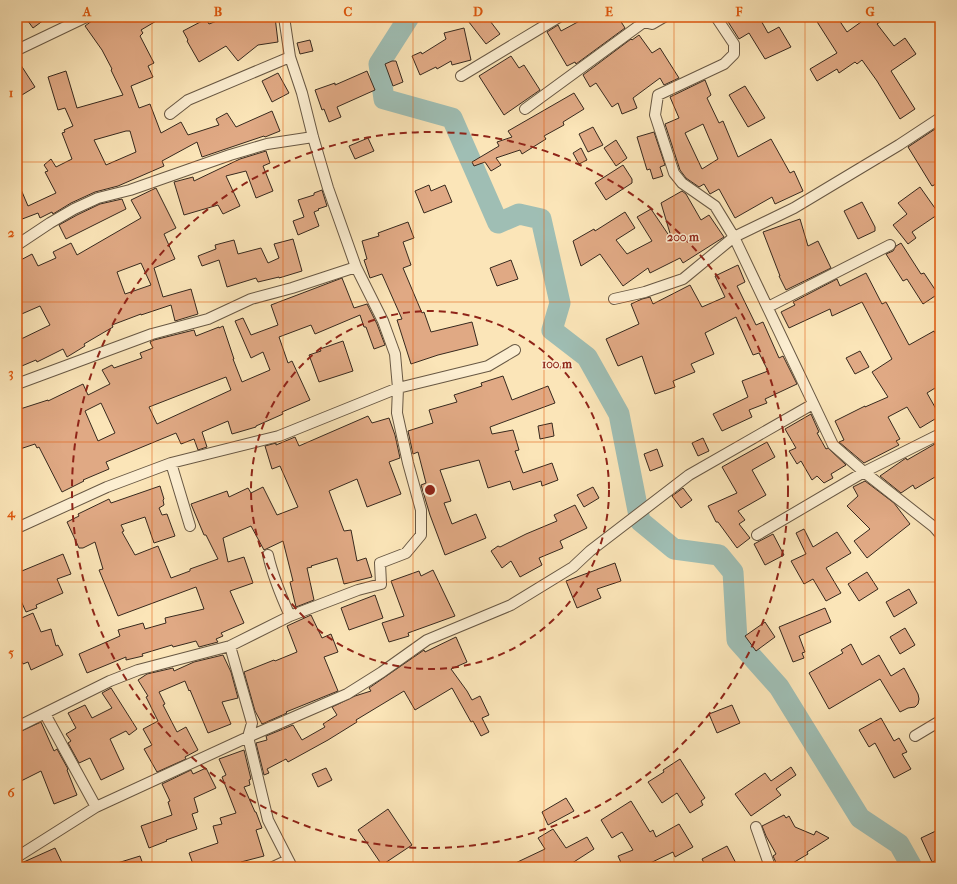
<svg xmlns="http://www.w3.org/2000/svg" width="957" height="884" font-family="'IM FELL French Canon',serif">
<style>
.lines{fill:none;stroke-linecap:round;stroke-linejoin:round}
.river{stroke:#9fbeb4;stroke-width:21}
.building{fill:#e0a984;stroke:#37291e;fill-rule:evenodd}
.minor-casing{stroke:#685844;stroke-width:12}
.minor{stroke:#fceed1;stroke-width:10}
.grid{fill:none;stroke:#df570d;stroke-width:1;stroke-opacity:0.55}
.ring{fill:none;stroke:#8f2418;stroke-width:2;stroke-dasharray:7 5}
.centre{fill:#8f2418;stroke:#fceed1;stroke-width:2}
.ring-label{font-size:12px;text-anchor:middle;font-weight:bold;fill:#8f2418;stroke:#fceed1;stroke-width:3;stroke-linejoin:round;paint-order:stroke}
.neatline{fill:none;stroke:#df570d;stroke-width:1.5}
.grid-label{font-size:13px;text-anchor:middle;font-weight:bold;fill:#df570d}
</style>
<rect width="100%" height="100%" fill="#fbe5b8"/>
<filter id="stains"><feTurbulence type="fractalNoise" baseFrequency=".005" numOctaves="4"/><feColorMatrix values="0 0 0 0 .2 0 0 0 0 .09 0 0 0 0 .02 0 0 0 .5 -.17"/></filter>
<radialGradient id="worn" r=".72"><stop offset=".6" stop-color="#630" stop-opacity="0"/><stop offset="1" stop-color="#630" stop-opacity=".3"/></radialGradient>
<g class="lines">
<!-- river -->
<path class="river" d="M409,17L379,64L384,99L452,118L498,223L519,214L541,219L560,303L552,330L587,357L619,414L640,521L674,549L719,555L733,572L737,640L779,687L860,818L899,844L912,867"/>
</g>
<!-- building -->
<path class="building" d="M25,17H48L33,28Z
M97,17H163L141,30L143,33L140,36L154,63L148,66L153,77L131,86L139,108L150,104L161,133L181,122L188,135L219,125L216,119L227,113L236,127L272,111L280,131L265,137L264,136L202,157L197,142L162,161L164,166L118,186L95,192L71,203L53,214L52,212L40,218L38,213L17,221V180L28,206L56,193L45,172L48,171L44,165L51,159L56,167L72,159L62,133L65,132L64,130L73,126L65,108L58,110L48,77L66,71L77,108L123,95L111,70L112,69L102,50L85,26ZM126,131H130L136,152L106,165L94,140Z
M227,17H275L278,42L258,45L238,61L226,46L199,62L187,41L188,40L183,31L206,19L209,24Z
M465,17H487L500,34L486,44Z
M587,17H618L625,28L576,64L575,62L567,66L547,32L558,25L561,31Z
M725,17H759L768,33L779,27L791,47L765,59L749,33L739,39Z
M814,17H837L847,32L868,17H887L877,24L894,46L905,38L916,54L891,71L915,109L900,119L877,81L862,60L857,64L855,62L839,73L837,69L817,81L810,69L837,53Z
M464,28L471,60L452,65L451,61L437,69L436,67L420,75L412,56L421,52L422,54L446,39L444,33Z
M639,35L652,53L660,48L679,78L664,85L660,78L633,98L637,108L622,114L618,103L612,107L596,83L590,87L583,75L631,39L632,40Z
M310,40L313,51L300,54L297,43Z
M511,56L519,68L524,65L540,90L504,115L479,76Z
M17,59L35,87L17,98Z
M392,61H396L403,82L393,86L385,64Z
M367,71L375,90L337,107L341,117L329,122L324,109L322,110L315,90L335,83V85Z
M278,73L289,93L272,102L262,81Z
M705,80L711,95L707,98L719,123L723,121L738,157L771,139L790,173L794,171L803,191L775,204L772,197L735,218L719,189L710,194L704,184L699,187L686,178L680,170L665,124L679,118L670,97ZM703,124L718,159L702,169L685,133Z
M745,86L765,118L748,127L729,95Z
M574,93L584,109L563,122L564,125L544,136L546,139L522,154L520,150L496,158L501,165L491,171L485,162L474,166L472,162L499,146L497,142L512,137L508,131Z
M593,127L603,145L588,152L579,134Z
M935,129L940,138V182L932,186L908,147Z
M654,132L665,165L660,167L663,176L653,179L650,169L647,170L637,137Z
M368,138L374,151L355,159L349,146Z
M616,140L627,158L616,166L604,148Z
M581,148L587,160L579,164L573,153Z
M266,151L270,163L263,166L273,191L256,198L246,171L226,176L240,206L223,214L218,205L184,215L174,182L193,177L194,181L240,159Z
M623,165L632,179V183L606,200L595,183Z
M429,185L431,191L445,185L452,202L424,213L415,191Z
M920,187L937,211L935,213L937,215L912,232L916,238L908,244L893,225L907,214L898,203Z
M156,188L176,228L164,234L175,259L154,268L163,297L191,289L198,314L175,321L171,305L141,315V314L112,325L113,327L84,344L85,346L67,357L63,349L37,362L36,360L17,368V341L50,325L40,306L17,316V262L32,254L38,266L56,258L53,252L71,243L77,255L141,218L131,200ZM141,263L151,285L125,294L117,272Z
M322,190L327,206L318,209L319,210L314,212L319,226L298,235L293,221L304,217L298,200L314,195V193Z
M682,191L686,194L701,220L709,215L724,237L683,263L680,258L650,273L648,268L623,286L600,254L581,266L573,241L594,229L595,231L625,212L635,228L616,240L627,254L652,241L637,217L651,209L672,240L661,203Z
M122,199L126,209L66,239L59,225L77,215L100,204Z
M862,202L875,227V231L858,239L844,211Z
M800,219L808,246L818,241L831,268L786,290L779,276H780L763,232Z
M408,222L414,238L403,242L411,265L403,268L422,313L424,312L431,332L472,322L478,345L438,355L411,364L397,320L402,319L382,274L370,278L364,260L367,259L362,241L379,236L378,233Z
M293,239L302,271L279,278V277L258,282L256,278L227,287L219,260L202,266L198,256L216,249L215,245L234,240L238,254L261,248L268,263L279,258L274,244Z
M901,243L921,274L924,273L938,294L923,304L907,279L903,281L886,254L893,251L896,246Z
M511,260L518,279L497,286L490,268Z
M738,265L745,282L737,286L756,325L763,322L779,358L783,356L797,384L765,399L767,403L749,410L752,417L722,431L713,414L748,397L742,381L768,371L759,353L753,355L736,317L705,333L714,354L691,364L695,372L673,381L675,387L655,394L642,356L618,366L606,339L639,324L631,304L642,299L650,297L653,304L690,285L702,307L725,297L715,276Z
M866,273L882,304L886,302L909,345L934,331L940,343V385L927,393L940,416L920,428L907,407L888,417L900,439L896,441L899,445L864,463L839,442L844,440L835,421L865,406V407L888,397L872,372L892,359L862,302L832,316L830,309L789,328L781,312L795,305L793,302L837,279L840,286Z
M342,278L354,308L367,304L377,324L385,345L374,349L366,327H364L360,315L315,334L311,325L279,337L288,363L292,361L310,400L282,412L283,414L256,426V427L232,434L228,421L202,432L207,447L198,450L194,439L181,444L176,433L106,462L109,469L83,480L84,481L62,492L39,447L37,448L35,444L17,450V410L48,400V401L83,384L88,395L110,384L102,370L112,365L114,368L142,358L140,353L153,348L150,342L154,340L194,330L196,336L219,327V328L223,326L234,359H233L242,382L270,370L263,352L251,358L235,321L243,318L251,335L278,325L271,305ZM226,377L231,390L157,424L149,407ZM101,403L115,433L98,441L85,411Z
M343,341L353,371L319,382L309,355L321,351L320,349Z
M860,351L869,367L855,374L846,358Z
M503,376L512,400L548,386L555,403L490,427L492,434L513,430L519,450L515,451L523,473L552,463L558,480L542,486L541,481L513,490L510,481L488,488L479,460L440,470L451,501L444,503L452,524L476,514L486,538L445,555L430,515L421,485L426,483L418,452L413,454L408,431L433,423L429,410L457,402L454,395L482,386L481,383Z
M811,414L819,432L817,433L826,449L828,448L846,465L831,474L833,478L824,483L817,476L812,480L801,461L797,464L789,451L796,448L785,429Z
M368,416L372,423L389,418L395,435L400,458L389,462L401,494L367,507L357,479L329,491L344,531L351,530L357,561L366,558L372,577L344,584L337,558L311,566L312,567L307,568L314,600L296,607L290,582L293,581L283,541L264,550L251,526L223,538L228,562L244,557L253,583L230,591L244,623L221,633L223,636L216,639L218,642L199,647L196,641L173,647L172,645L142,654L143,656L126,660V657L87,673L79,654L120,636L118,630L143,623L145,629L166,623L165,618L204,609L196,587L118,616L99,570L103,569L95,542L83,548H79L67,522L79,516L78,514L109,499L111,503L160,486L164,499L163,500L164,505L159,508L162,515L167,514L175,536L154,543L145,517L121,525L124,531L122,532L135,555L158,546L171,578L190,571V569L218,559L206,535H204L191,504L227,491L229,497L248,488L251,493L263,487L277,515L298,507L280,466L272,469L265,446L276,443V445L295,437L299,446Z
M552,423L554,436L540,439L538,426Z
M703,438L709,451L698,456L692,443Z
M940,441V474L915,489L913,485L901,493L880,476L906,458L907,460Z
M767,442L775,457L752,470L766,495L738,511L745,520L739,524L750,538L737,548L718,522H716L708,506L737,493L722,467Z
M657,449L663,466L650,471L644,454Z
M865,481L894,503L910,524L867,558L854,541L870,529L847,506L858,496L853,487Z
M593,487L599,498L584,507L577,495Z
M683,488L692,500L681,508L672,496Z
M575,505L587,528L560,541L563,548L539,558L542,565L520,577L511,561L502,568L491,551L498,546L500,547L526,534L557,521L554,515Z
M804,529L813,547L837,532L851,553L826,568L841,593L826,601L813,579L804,584L791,561L806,554L796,533Z
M773,534L784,555L765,565L754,544Z
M63,554L71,574L57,579L63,593L36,605L37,608L26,612L17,592V573Z
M615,563L621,581L597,589L601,598L577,608L566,581Z
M433,570L455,616L408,633L409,636L389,642L382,623L404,616L391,581L419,571L421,576Z
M867,572L878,589L859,601L848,584Z
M909,589L917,603L894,617L886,602Z
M375,595L383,618L349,630L341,608Z
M825,608L831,622L799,636L805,652L802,653L804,658L793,662L779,627Z
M33,613L41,632L51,629L56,646L58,645L63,655L31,670L28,662L23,664L17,652V620Z
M311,615L322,638L331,634L338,652L324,657L338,691L286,712L287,713L262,724L255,711L244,672L274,660L275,661L297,652L287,626Z
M765,622L775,637L756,651L745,636Z
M905,628L915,645L900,654L890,637Z
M456,637L467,662L451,669L467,691L472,700L480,696L489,715L482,718L489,732L481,736L473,721L471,722L452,688L415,710L404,691L356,720L357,722L328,740L288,762L286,759L267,769L269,773L264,775L256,743L267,740L266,736L293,725L302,740L325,727L323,724L337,715L332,707L355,696L371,691L369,688L424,650L425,652Z
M851,644L862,665L879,655L891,676L904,668L918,694L919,699L918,704L915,707L908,708L900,712L880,679L829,709L809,673L843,653L841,650Z
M223,655L231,672L238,698L222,702L231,724L208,733L190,690L189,691L185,681L159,692L165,704L163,705L177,732L186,727L198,750L185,757L186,759L157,772L144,749L152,745L143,729L158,721L146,697L148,696L138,680L147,674L173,668L174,671L194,662Z
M111,688L137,729L129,735L126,731L110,739L124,769L101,780L90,758L79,763L68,743L71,741L66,734L76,728L68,713L85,705L92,718L112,708L102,693Z
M732,705L740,723L717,733L709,714Z
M881,718L894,741L899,738L907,752L902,754L911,769L894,778L875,743L869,747L859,730Z
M41,722L54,751L57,749L68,769L67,770L77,795L54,804L41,771L21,781L17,772V733Z
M244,750L251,779L249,780L250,785L244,787L255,812H256L262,828L256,830L264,856L241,862L242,867H194L189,853L218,843L213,826L222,824L220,818L236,813L222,777L226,775L219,759Z
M680,759L705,798L701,801L703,805L690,813L677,793L662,803L648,782L664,772L663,770Z
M791,767L796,775L776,789L781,795L751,816L735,794L765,773L771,781Z
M206,768L216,788L194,798L198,812L192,814L197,829L166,840L167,841L149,848L141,826L172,815L168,802L170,801L162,784L191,770L193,774Z
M326,768L332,780L318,787L312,774Z
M566,798L574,811L548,825L542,812Z
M631,801L650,832L653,830L656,837L679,824L693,847L675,857L673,852L642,867H623L618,856L633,850L622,832L612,838L601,820Z
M388,809L412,845L382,865L358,830Z
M784,815L786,818L789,816L795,827L814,835L816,831L829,838L807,852L808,854L786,867H778L773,856L776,854L766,836L762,826Z
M553,829L566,848L587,837L594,849L566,867H507L545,849L538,838Z
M940,829V859L932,862L921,838Z
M727,846L738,867H706L702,859Z
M55,848L64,867H17V865Z
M140,856L144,867H111V865Z"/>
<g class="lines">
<defs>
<path id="minor" d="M284,17L290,57L302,93L313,137L328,188L356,267L383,321L395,354L398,388L397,413L408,463L421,510V535L406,553L380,563L381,584L358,590L290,616
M637,17L644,22L652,24L664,17
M716,17L734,44V54L724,64L658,95L655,115L674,173L682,183L715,206L734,237L833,445L864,472L934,527L940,534
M17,50L86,17
M461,76L559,17
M525,109L644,22
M170,114L188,100L290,57
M17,245L50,223L74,209L98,198L130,190L230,155L267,144L313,137
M614,299L645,292L683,279L734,237L794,208L899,145L940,118
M768,307L890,245
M17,384L152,334L208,319L251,299L292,288L356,267
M171,463L190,526
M17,528L107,487L171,463L279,436L398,388L488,366L515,350
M757,535L864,472L940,434
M230,646L252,723L248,737L268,820L292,867
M45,714L96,807
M17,727L110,681L138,670L230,646L290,616C281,596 273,577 268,555
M915,736L940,721
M756,827L770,867
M17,857L96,807L248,737L347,694L382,672L427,640L511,605L573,567L590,551L689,475L813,404
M273,867L288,860"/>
</defs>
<!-- minor casing -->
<use href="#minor" class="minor-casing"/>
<!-- minor -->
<use href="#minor" class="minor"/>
</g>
<!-- grid -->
<path class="grid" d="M152,17V867M283,17V867M413,17V867M544,17V867M674,17V867M805,17V867M17,162H940M17,302H940M17,442H940M17,582H940M17,722H940"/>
<!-- distance rings -->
<g class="ring">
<circle cx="430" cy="490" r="179"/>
<circle cx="430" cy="490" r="358"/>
</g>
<circle cx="430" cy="490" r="6" class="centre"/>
<g class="ring-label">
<text x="683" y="241">200 m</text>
<text x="557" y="368">100 m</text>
</g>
<!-- margin -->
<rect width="957" height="884" fill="none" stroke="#fbe5b8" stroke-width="44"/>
<rect x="22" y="22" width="913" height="840" class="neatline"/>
<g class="grid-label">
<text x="87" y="16">A</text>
<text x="218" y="16">B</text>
<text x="348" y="16">C</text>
<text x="478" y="16">D</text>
<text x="609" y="16">E</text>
<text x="739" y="16">F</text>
<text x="870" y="16">G</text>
<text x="11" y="97">1</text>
<text x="11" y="237">2</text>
<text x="11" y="377">3</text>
<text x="11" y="517">4</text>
<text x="11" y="657">5</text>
<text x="11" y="797">6</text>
</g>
<rect width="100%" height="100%" filter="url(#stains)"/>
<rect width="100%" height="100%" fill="url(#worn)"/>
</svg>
